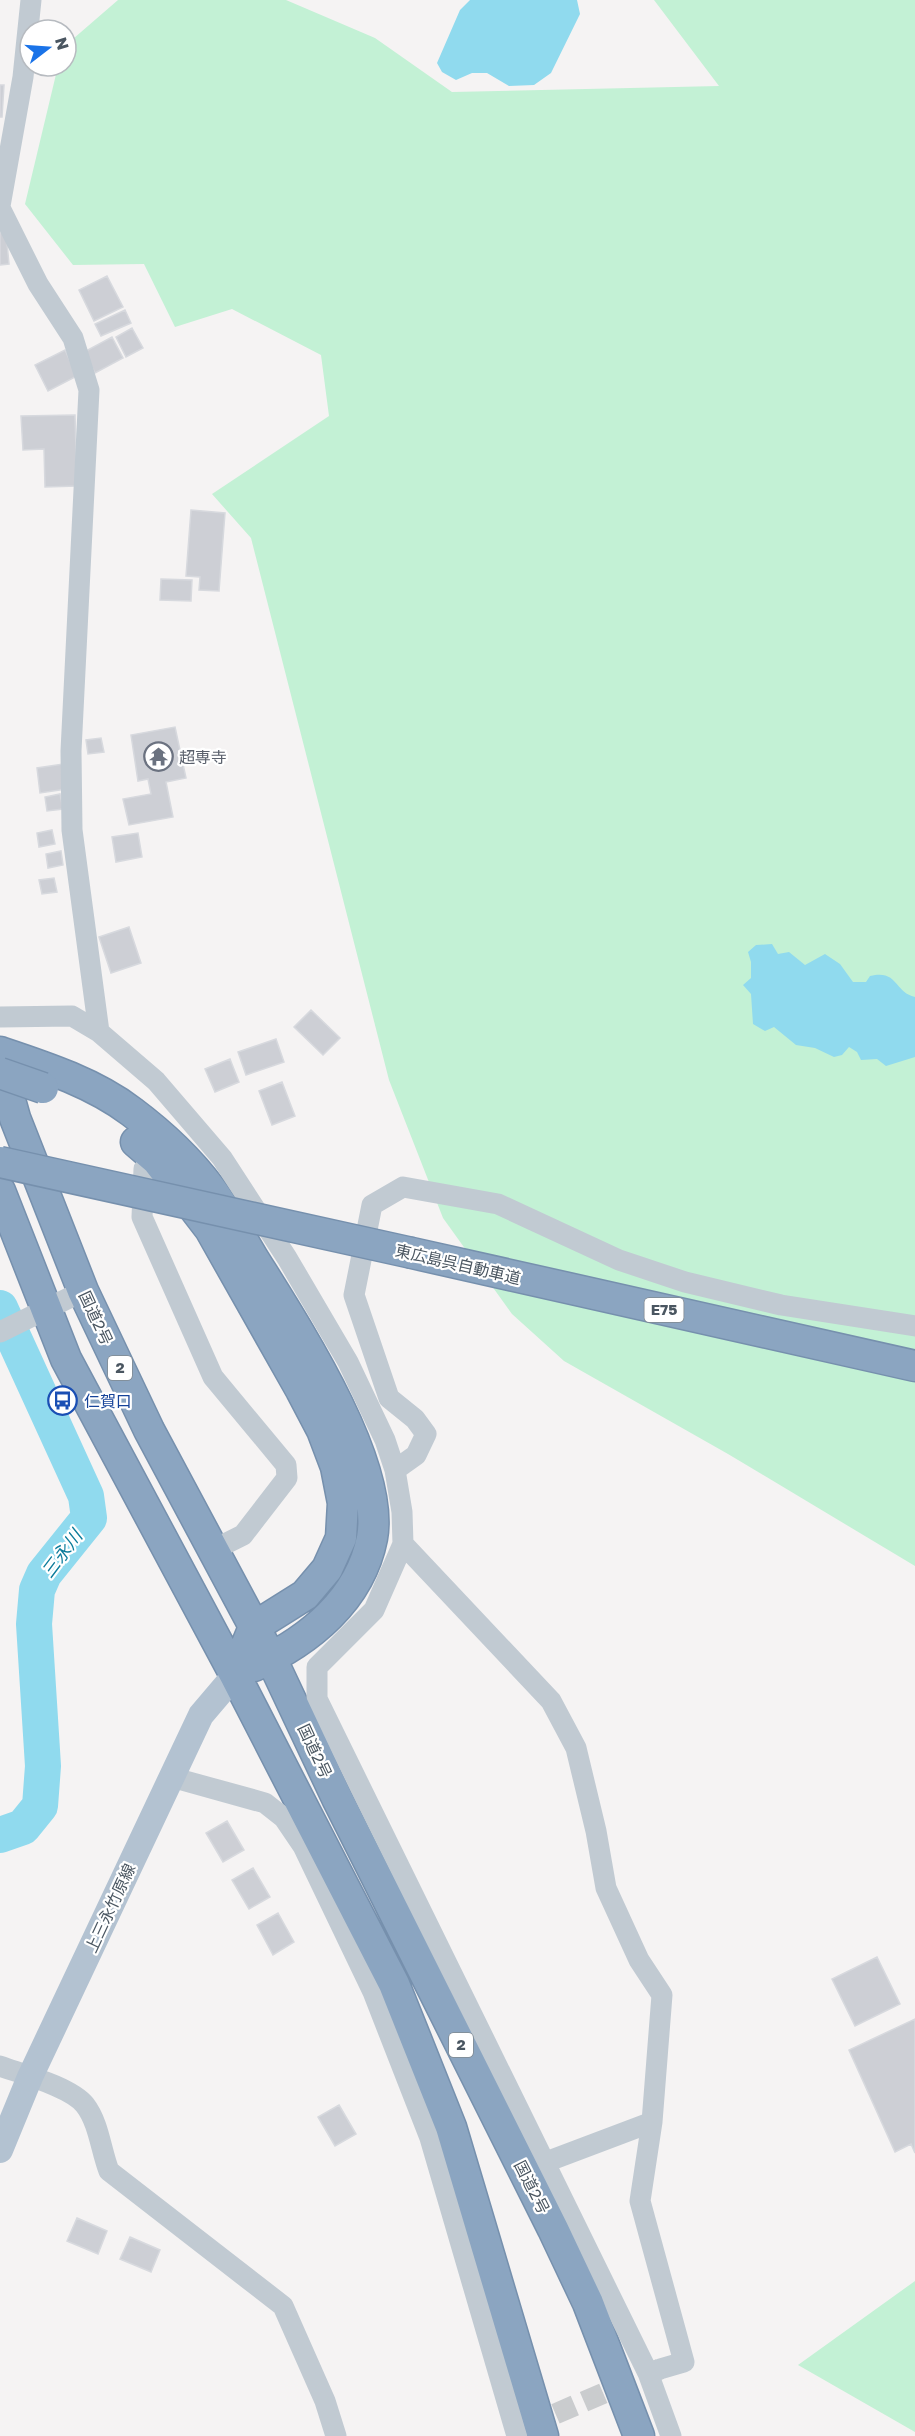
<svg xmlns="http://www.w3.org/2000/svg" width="915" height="2436" font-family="'Golos Text','Noto Sans JP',sans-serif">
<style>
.green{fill:#c3f1d5}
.water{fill:#90daee}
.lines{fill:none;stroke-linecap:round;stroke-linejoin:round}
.river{stroke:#90daee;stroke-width:36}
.building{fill:#cdcfd5;stroke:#d7d9de;stroke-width:1.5}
.minor-tunnel{stroke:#caccce;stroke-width:21;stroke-dasharray:21 10;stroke-linecap:butt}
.highway-casing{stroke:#7690ad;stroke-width:33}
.minor{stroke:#c1cad2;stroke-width:21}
.major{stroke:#b3c2d1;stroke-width:26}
.highway{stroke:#8ba5c1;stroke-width:30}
.highway-bridge-casing{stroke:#7690ad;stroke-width:33;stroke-linecap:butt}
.highway-bridge{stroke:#8ba5c1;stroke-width:30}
.labels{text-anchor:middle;stroke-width:4.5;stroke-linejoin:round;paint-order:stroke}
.shield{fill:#fff;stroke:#808990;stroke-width:1.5}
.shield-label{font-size:15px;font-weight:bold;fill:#4a5661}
.worship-label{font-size:16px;fill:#5b616d;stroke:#fff;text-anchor:start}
.street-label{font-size:16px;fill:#4a5661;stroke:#fff}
.transit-label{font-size:16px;fill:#164399;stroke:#fff;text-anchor:start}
.water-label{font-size:18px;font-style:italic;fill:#0c7c9b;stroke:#fff}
</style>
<rect width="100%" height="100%" fill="#f5f3f3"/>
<!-- green -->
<path class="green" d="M118,0H286L375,38L452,92L719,86L654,0H915V1566L728,1454L564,1361L512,1314L443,1218L389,1080L251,538L212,494L329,416L321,355L232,309L175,327L144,264L73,265L25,204L58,66H66V45Z
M915,2281V2432L798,2365Z"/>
<!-- water -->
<path class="water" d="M470,0H577L580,14L551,73L534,85L509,86L487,73H472L456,80L442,72L437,63L460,10Z
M772,944L778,954L789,952L805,965L825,954L840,964L853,982H866L870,976C898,969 894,992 915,997V1057L886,1066L877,1059L861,1060L857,1052L849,1047L842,1055L834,1057L815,1048L796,1045L774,1027L765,1031L753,1024L751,994L743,985L751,978V962L748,952L756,945Z"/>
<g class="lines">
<!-- river -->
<path class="river" d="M0,1308L86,1496L89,1518L44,1574L37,1590L34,1624L43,1766L40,1806L23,1827L0,1835"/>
</g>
<!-- building -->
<path class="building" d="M0,85H4L2,117H0Z
M0,233H6L9,264L0,265Z
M107,276L123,307L94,321L79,290Z
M125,310L131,323L101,336L95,324Z
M132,328L143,348L126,357L116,337Z
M112,337L123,358L95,373L84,352Z
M65,350L77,376L48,391L35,365Z
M75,415L77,486L45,487L44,449L23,450L21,416Z
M191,510L225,513L219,591L199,590L200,577L186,576Z
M161,579L192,580L191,601L160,600Z
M175,727L186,778L166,782L173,817L129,825L123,799L151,794L148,779L138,781L131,735Z
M101,738L104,752L88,754L86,740Z
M63,764L66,789L40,793L37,768Z
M60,794L63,809L47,811L45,797Z
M52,830L55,844L39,847L37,833Z
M138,833L142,857L116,862L112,837Z
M61,851L63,865L48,868L46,854Z
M54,878L57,892L42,894L39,880Z
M129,927L141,963L111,973L99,937Z
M311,1010L340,1038L323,1055L294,1027Z
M276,1039L284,1062L246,1075L238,1052Z
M230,1059L239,1082L215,1092L205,1069Z
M282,1082L295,1116L272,1125L259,1091Z
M227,1821L244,1850L223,1862L206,1833Z
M253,1868L270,1897L249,1909L232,1880Z
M278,1913L294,1942L273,1955L257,1925Z
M877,1957L900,2004L855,2026L832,1979Z
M915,2019V2153L911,2144L895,2152L849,2050Z
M339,2105L356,2134L335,2146L318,2117Z
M77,2218L107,2231L98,2254L67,2241Z
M130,2237L160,2250L151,2272L120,2259Z"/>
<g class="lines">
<!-- minor-tunnel -->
<path class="minor-tunnel" d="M527,2426L660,2369"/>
<defs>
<path id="highway" d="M0,1052C45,1067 94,1083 132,1112C160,1133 189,1160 210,1188C226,1209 239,1235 253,1258C293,1322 386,1463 372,1538C360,1600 309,1641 254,1666
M0,1064L15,1118L83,1291L149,1430L271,1658L337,1798L553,2229L588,2303L639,2436
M136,1142L157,1160L210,1229L301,1390L322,1430L336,1467L343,1503L341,1538L327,1569L305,1595L254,1627L247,1644
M0,1191L66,1359L235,1675L394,1984L451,2127L543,2436
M412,1253L915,1366"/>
</defs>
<!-- highway casing -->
<use href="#highway" class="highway-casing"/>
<!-- minor -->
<path class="minor" d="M0,206L23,77L31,0
M0,208L38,284L73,338L89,390L71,751L72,830L99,1032
M0,1017L72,1016L99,1032L156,1081L222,1158L287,1258L348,1362L385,1440L395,1470L402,1512L403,1544L374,1610L317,1667V1699L648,2373L671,2436
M144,1169L142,1217L213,1377L286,1465L287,1478L243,1535L213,1550
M0,1332L83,1291
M395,1470L416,1455L426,1434L415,1419L389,1398L354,1295L372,1205L403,1187L498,1204L619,1260L685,1282L781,1305L915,1326
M403,1544L551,1701L576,1748L596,1831L606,1888L639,1960L662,1995L652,2122L640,2201L684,2362L660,2369
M171,1777L265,1803L284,1818L303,1846L373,1992L430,2138L517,2436
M0,2066C22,2074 71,2087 85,2105C99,2123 101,2151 109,2171L283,2306L325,2401L336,2436
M546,2162L652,2122"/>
<!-- major -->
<path class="major" d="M0,2150L30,2077L201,1715L235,1675"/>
<!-- highway -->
<use href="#highway" class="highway"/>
<defs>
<path id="highway-bridge" d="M0,1073L43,1088
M0,1162L412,1253"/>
</defs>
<!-- highway-bridge casing -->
<use href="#highway-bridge" class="highway-bridge-casing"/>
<!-- highway-bridge -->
<use href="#highway-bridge" class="highway-bridge"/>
</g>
<!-- icons -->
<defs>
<symbol id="temple-ring" viewBox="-11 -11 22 22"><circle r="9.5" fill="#fff" stroke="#6b7280" stroke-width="1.5"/><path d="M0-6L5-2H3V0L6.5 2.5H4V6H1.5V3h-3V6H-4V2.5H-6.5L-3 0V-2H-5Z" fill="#6b7280"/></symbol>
<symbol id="bus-ring" viewBox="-11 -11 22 22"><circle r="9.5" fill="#fff" stroke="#1a4fb4" stroke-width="1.5"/><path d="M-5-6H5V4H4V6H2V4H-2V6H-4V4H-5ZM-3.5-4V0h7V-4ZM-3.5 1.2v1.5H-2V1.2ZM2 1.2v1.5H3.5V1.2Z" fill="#1a4fb4"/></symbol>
</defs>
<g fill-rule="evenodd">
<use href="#temple-ring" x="142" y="740" width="33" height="33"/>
<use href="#bus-ring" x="46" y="1384" width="33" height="33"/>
</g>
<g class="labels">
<!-- shield labels -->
<g class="shield">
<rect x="644.5" y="1298" width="39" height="24" rx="4.5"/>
<rect x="108" y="1356" width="24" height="24" rx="4.5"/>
<rect x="449" y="2033" width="24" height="24" rx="4.5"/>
</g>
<g class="shield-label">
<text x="664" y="1315">E75</text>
<text x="120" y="1373">2</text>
<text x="461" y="2050">2</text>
</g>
<!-- worship labels -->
<g class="worship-label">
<text x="179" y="763">超専寺</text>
</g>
<!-- street labels -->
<g class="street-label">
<text transform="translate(458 1264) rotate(13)" y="6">東広島呉自動車道</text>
<text transform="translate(96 1318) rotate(65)" y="6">国道2号</text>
<text transform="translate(315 1751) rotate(65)" y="6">国道2号</text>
<text transform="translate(110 1908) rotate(-65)" y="6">上三永竹原線</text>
<text transform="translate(532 2187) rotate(63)" y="6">国道2号</text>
</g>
<!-- transit labels -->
<g class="transit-label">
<text x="84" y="1407">仁賀口</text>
</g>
<!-- water labels -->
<g class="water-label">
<text transform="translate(62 1554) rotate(-53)" y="6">三永川</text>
</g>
</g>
<!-- north arrow -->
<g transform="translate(48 48) rotate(73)"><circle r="28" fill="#ffffff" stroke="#b7bbc0" stroke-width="1.5"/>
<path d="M0-4.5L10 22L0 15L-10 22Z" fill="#1a73e8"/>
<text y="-9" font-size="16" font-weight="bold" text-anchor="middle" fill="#4a5661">N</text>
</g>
</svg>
